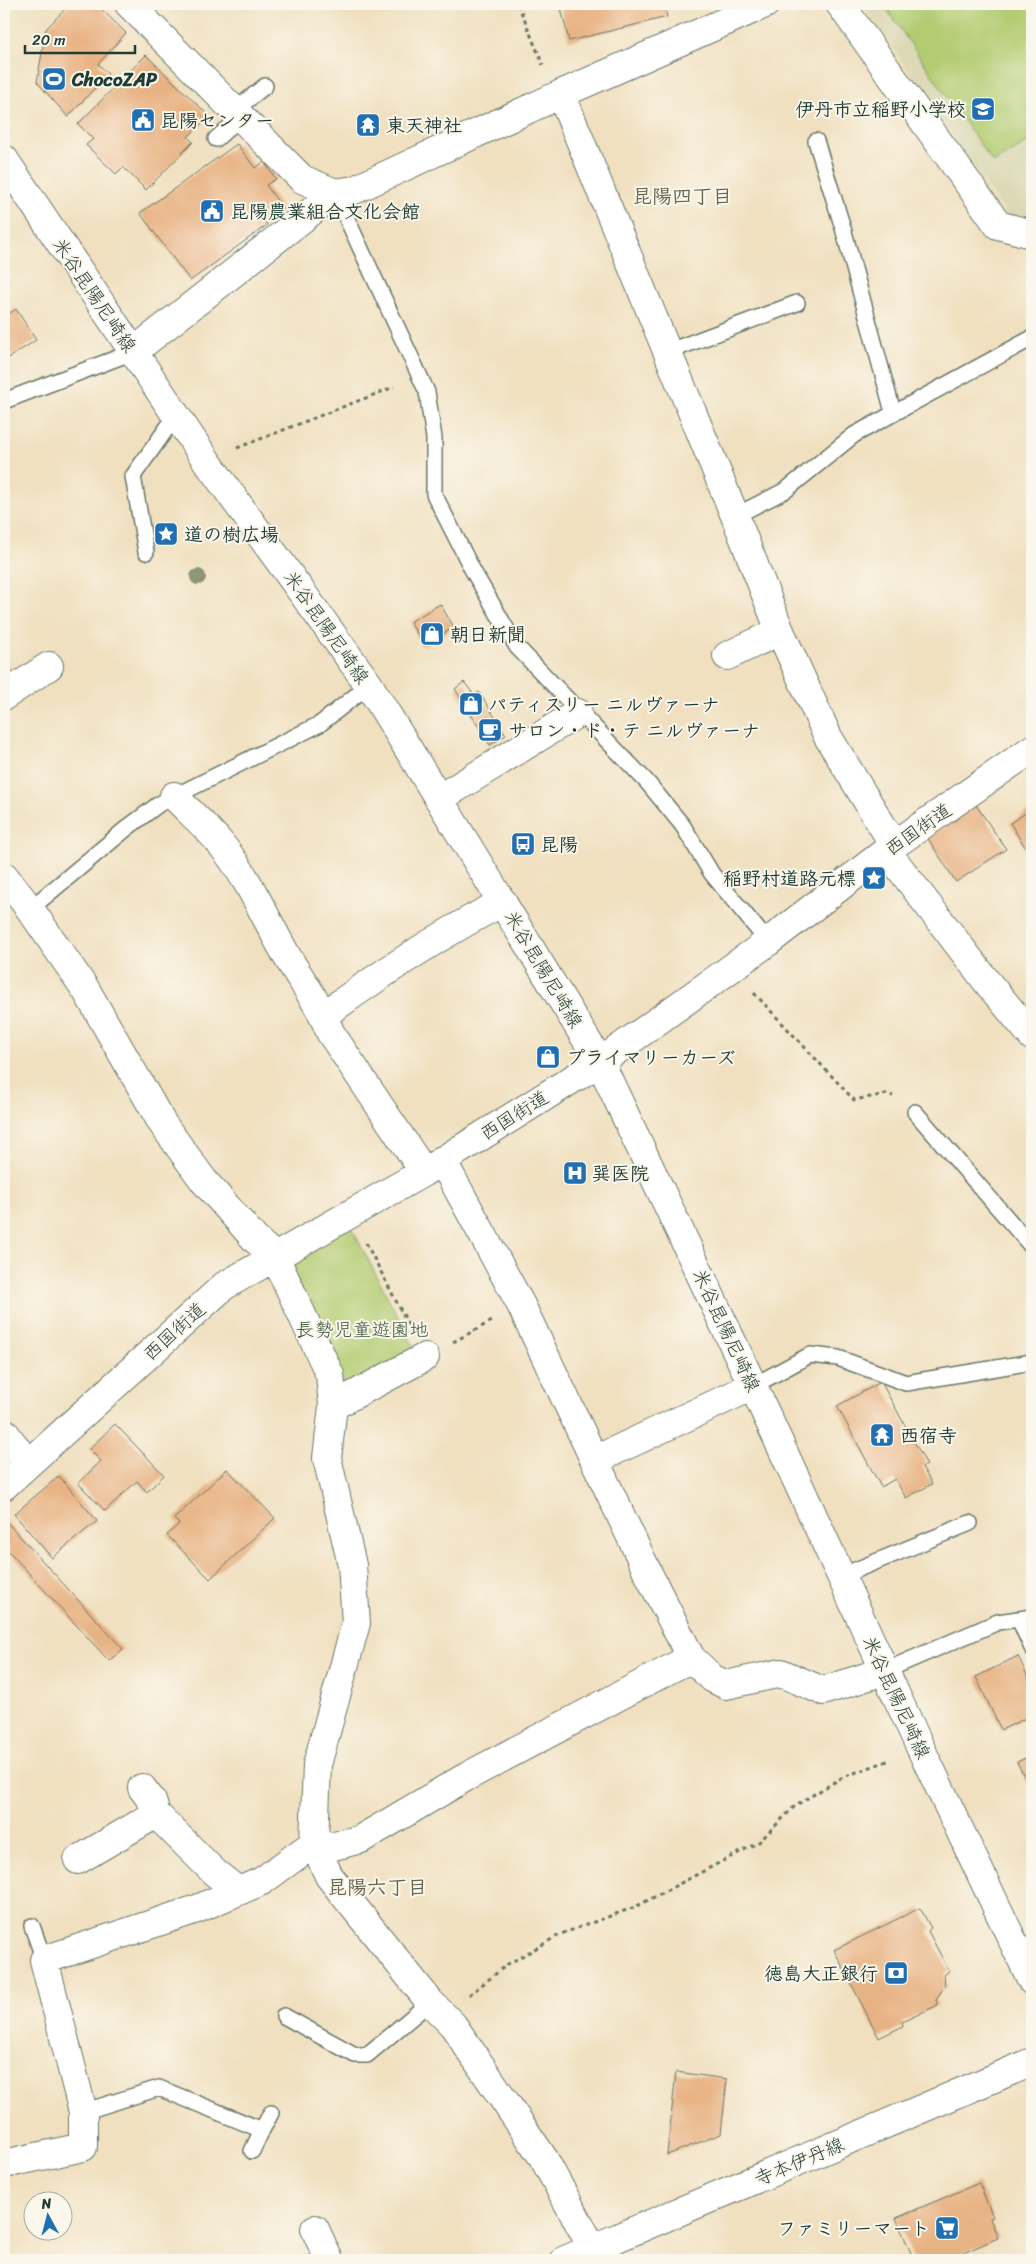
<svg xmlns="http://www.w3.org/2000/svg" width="1036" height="2264" font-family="Sriracha,'Klee One',sans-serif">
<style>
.built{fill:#ddd9b7}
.green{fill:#b3cc72;stroke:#698453}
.building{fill:#e8b384}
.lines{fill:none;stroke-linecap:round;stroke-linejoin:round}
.lane-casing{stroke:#687665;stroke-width:18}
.street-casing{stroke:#687665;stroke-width:30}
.secondary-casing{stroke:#687665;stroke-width:30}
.path{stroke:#687665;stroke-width:3;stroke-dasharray:4 4;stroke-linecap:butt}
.lane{stroke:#fff;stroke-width:15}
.street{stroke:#fff;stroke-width:28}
.secondary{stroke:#fff;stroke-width:28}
.tree{fill:#8e967a}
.labels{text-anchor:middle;stroke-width:4;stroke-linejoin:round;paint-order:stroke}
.poi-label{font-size:19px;font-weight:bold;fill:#1f3d34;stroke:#fbf7ec;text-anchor:start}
.street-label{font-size:19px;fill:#1f3d34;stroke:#fbf7ec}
.park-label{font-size:19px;fill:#3d5a40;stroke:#fbf7ec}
.neighbourhood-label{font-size:20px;font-weight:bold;fill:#656650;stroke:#fbf7ec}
</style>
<rect width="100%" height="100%" fill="#fbf7ec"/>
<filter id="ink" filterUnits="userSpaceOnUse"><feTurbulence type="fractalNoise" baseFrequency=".02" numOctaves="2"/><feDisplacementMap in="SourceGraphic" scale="10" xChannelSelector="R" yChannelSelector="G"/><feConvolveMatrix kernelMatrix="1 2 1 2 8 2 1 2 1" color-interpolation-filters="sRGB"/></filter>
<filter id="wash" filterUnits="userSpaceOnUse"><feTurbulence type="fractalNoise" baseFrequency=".0096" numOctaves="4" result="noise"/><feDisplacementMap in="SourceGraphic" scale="20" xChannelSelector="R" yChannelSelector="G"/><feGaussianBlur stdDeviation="1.12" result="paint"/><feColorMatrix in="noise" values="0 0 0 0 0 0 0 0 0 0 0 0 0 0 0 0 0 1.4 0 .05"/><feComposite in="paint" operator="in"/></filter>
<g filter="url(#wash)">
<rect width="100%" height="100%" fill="#f0e0c0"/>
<!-- built -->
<path class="built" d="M863,4H1032V219L1006,215Z"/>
<!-- green -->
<path class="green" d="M883,4H1032V149L1027,143L993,163Z
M349,1223L416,1351L341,1389L293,1271L294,1255Z"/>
<g id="blocks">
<!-- building -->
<path class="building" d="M70,4H96L126,33L98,64L108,74L68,117L37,82L46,29Z
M560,4H664L667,17L569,41Z
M146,55L209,116L188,137L193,142L146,190L123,167L116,174L86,145L93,139L78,124Z
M237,144L255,168L264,162L276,179L266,185L283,209L265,221L267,225L190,281L140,213Z
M16,309L36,340L4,361V317Z
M440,604L454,627L424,646L410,622Z
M464,682L474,695L479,692L506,735L490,745L455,689Z
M976,805L1006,849L956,882L927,837Z
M1032,809V858L1010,823Z
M881,1382L927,1465L922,1467L932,1484L906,1498L895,1479L881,1487L837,1406Z
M115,1424L164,1475L147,1492L137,1481L105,1511L78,1483L101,1461L89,1449Z
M227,1469L275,1518L210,1579L167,1535L179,1524L174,1519Z
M59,1476L97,1521L52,1558L14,1514Z
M4,1519L123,1649L109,1661L4,1546Z
M1018,1656L1032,1686V1715L1001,1730L976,1677Z
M1032,1755V1792L1017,1762Z
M920,1908L931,1928L928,1931L949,1971L944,1975L945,1985L936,2000L938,2005L902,2022L903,2026L879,2038L834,1950Z
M676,2072L727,2079L721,2134L667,2155Z
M979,2183L993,2217L990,2218L998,2238L947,2260H914L896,2218Z"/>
</g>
</g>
<g filter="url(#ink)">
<use href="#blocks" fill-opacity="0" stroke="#687665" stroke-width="1"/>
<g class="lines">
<defs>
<path id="lane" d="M234,111L265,86
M216,139L241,117
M816,141L843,228L893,412
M335,193L427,392L434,438V494L473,571L517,647L647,782L683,826L712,874L768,942
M667,352L797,303
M4,401L133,352
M735,516L786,490L854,435L1032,338
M146,552L133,476L177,414
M30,909L127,828L159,804L320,724L369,685
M915,1112L1032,1247
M753,1386L810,1355L838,1358L906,1383L1032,1362
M841,1576L970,1523
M1019,1619L1032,1648
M884,1671L998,1622L1032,1617
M32,1926L44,1960
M284,2016L355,2055H367L430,2002
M83,2112L159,2088L262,2130L252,2151
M262,2130L271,2113"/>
<path id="street" d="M129,4L302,179L335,193
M765,4L561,94L735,516L780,631L828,737L894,845L892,858L987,982L1032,1036
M840,4L998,225L1032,234
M133,352L335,193L354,190L561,94
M727,656L780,631
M4,696L49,666
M174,796C189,812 206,826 220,843C249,878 266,920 288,958C303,983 320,1005 330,1032L424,1172
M440,798L578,713
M4,876L30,909L86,990L162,1123L204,1181L255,1239L275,1257L330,1375L333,1406L327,1458L352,1565L356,1623L317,1765L314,1843L329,1876L430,2002L453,2025L544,2159L599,2260
M324,1015C382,973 439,935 503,902
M442,1160L521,1305L648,1573L691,1658L712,1678L726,1685L781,1673L823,1691L884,1671
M333,1406L425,1357
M4,1432L28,1464
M595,1460L753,1386
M4,1486L224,1286L424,1172L600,1062L768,942L894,845L1032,749
M142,1788L152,1801L156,1814
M78,1860L156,1814L214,1872L238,1891
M4,2164L83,2147V2112L44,1960L197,1909L262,1881L314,1843L334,1846L361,1839L466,1777L691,1658
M315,2229L329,2260"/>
<path id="secondary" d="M4,159L206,460L369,685L600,1062L753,1386L921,1749L1032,1981
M565,2260L1032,2062"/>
</defs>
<!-- lane casing -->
<use href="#lane" class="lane-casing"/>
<!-- street casing -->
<use href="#street" class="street-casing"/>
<!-- secondary casing -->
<use href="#secondary" class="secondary-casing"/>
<!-- path -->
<path class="path" d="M518,4L543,65
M237,448L394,387
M754,993L854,1100L887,1094L893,1096
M366,1243L410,1328
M453,1342L492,1321
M469,1995L508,1964L561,1934L635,1907L759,1842L796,1805L843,1777L890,1760"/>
<!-- lane -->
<use href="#lane" class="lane"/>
<!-- street -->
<use href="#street" class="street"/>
<!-- secondary -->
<use href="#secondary" class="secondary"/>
</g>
<!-- trees -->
<circle class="tree" cx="198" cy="577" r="8"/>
</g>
<!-- icons -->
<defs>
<symbol id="stadium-square" viewBox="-11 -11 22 22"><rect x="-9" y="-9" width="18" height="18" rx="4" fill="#1f6fb2" stroke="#fbf7ec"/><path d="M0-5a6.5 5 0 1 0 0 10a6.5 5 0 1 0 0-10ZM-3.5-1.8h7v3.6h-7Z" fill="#fff"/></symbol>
<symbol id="school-square" viewBox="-11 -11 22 22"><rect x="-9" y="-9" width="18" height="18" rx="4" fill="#1f6fb2" stroke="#fbf7ec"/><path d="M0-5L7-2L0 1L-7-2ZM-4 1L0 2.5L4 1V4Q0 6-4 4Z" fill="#fff"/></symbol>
<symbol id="civic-square" viewBox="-11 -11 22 22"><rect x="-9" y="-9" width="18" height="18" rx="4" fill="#1f6fb2" stroke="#fbf7ec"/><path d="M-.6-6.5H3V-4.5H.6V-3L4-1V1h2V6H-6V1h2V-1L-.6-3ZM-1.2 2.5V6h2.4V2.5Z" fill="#fff"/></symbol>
<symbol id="temple-square" viewBox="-11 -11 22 22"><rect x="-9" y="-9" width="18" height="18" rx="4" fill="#1f6fb2" stroke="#fbf7ec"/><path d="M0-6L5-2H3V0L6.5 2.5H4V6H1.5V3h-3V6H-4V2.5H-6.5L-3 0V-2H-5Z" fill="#fff"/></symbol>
<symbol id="sight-square" viewBox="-11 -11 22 22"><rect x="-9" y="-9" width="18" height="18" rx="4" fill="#1f6fb2" stroke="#fbf7ec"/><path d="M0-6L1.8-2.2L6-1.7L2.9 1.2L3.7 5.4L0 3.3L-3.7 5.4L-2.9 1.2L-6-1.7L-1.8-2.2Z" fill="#fff"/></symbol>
<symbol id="shop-square" viewBox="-11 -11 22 22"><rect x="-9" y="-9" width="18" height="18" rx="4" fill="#1f6fb2" stroke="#fbf7ec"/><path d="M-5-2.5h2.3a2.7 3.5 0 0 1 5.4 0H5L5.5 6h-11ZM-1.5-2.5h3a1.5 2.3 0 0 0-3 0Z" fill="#fff"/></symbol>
<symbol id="cafe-square" viewBox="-11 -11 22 22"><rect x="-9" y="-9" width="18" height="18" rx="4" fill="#1f6fb2" stroke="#fbf7ec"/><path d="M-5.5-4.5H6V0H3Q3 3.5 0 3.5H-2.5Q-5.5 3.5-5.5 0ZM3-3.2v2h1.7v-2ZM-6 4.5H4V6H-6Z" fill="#fff"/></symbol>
<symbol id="bus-square" viewBox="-11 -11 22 22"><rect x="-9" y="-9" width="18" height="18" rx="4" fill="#1f6fb2" stroke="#fbf7ec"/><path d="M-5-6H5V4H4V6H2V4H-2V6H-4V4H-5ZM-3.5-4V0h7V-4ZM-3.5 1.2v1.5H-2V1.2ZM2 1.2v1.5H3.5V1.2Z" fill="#fff"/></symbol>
<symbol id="hospital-square" viewBox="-11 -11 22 22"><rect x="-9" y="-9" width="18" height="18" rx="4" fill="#1f6fb2" stroke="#fbf7ec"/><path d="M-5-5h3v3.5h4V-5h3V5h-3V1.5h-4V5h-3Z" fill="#fff"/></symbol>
<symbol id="bank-square" viewBox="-11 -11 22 22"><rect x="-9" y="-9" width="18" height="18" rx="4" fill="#1f6fb2" stroke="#fbf7ec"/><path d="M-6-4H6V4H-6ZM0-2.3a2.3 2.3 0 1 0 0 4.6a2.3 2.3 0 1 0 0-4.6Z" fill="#fff"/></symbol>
<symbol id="supermarket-square" viewBox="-11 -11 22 22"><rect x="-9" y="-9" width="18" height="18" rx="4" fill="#1f6fb2" stroke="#fbf7ec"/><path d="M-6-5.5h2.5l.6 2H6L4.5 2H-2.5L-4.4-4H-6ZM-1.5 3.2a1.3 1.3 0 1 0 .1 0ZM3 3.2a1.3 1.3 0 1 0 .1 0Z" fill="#fff"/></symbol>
</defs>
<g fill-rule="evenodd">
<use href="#stadium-square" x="40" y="65" width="28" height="28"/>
<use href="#school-square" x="969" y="95" width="28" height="28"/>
<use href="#civic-square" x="129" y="106" width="28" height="28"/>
<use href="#temple-square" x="354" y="111" width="28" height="28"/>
<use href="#civic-square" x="198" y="197" width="28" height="28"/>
<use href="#sight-square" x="152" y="520" width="28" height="28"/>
<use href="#shop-square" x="418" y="620" width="28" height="28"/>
<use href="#shop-square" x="457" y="690" width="28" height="28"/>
<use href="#cafe-square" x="476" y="716" width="28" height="28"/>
<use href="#bus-square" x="509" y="830" width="28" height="28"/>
<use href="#sight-square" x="860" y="864" width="28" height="28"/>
<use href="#shop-square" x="534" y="1043" width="28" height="28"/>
<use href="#hospital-square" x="561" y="1159" width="28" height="28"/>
<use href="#temple-square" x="868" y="1421" width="28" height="28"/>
<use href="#bank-square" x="882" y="1959" width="28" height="28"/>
<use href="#supermarket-square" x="933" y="2214" width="28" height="28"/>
</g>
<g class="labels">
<!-- poi labels -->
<g class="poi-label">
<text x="72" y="86">ChocoZAP</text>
<text x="966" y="116" text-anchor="end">伊丹市立稲野小学校</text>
<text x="160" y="127">昆陽センター</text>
<text x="386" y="132">東天神社</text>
<text x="230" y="218">昆陽農業組合文化会館</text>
<text x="184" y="541">道の樹広場</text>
<text x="450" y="641">朝日新聞</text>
<text x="488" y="711">パティスリー ニルヴァーナ</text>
<text x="508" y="737">サロン・ド・テ ニルヴァーナ</text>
<text x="540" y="851">昆陽</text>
<text x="856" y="885" text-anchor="end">稲野村道路元標</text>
<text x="566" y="1064">プライマリーカーズ</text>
<text x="592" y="1180">巽医院</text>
<text x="900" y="1442">西宿寺</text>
<text x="878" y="1980" text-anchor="end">徳島大正銀行</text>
<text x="930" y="2235" text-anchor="end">ファミリーマート</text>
</g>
<!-- street labels -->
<g class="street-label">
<text transform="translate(95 295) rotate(56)" y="7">米谷昆陽尼崎線</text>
<text transform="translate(327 627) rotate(55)" y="7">米谷昆陽尼崎線</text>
<text transform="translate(918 829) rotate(-35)" y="7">西国街道</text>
<text transform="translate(544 969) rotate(59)" y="7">米谷昆陽尼崎線</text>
<text transform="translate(514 1115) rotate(-32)" y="7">西国街道</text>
<text transform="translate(727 1330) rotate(65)" y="7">米谷昆陽尼崎線</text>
<text transform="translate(174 1331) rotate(-42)" y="7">西国街道</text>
<text transform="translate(897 1697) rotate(65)" y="7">米谷昆陽尼崎線</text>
<text transform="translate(799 2161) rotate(-23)" y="7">寺本伊丹線</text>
</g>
<!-- park labels -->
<g class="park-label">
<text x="362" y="1336">長勢児童遊園地</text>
</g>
<!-- neighbourhood labels -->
<g class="neighbourhood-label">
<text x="682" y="203">昆陽四丁目</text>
<text x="377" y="1894">昆陽六丁目</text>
</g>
</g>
<!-- margin -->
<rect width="1036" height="2264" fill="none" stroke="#fbf7ec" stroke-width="20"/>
<!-- north arrow -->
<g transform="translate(48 2216) rotate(353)"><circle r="24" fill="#fbf7ec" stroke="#a3ada2"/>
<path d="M0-4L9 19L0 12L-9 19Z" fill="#1f6fb2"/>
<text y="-8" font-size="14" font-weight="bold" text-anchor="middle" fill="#1f3d34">N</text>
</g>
<!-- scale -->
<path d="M25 45v8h110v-8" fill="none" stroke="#1f3d34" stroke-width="2.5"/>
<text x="32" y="45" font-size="15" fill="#1f3d34" stroke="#fbf7ec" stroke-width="4" paint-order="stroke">20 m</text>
</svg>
